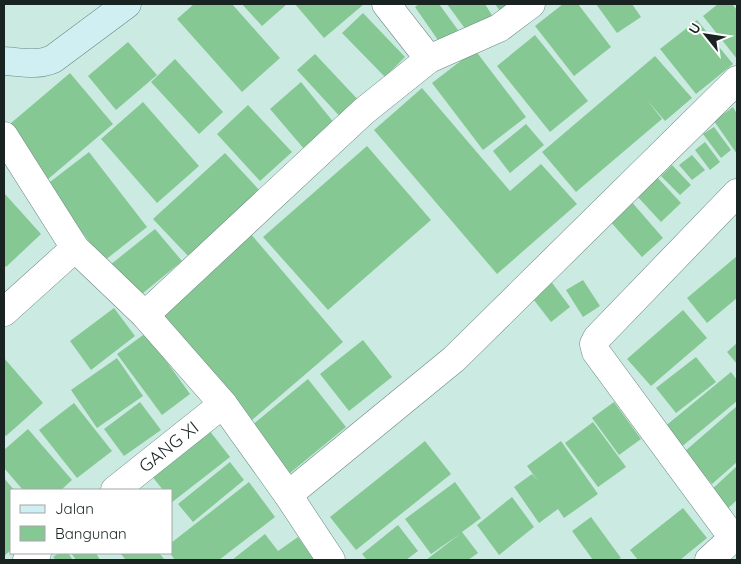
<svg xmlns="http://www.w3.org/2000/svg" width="741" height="564" font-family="Quicksand,sans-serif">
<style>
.building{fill:#86c893}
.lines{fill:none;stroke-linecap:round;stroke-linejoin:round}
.minor-casing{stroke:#6a8780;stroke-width:29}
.secondary-casing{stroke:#6a8780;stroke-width:29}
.minor{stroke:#fff;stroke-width:28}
.secondary{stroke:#cfeff3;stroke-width:28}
.labels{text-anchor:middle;stroke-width:4.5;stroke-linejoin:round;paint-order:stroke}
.street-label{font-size:18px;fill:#192422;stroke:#fff}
</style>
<rect width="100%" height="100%" fill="#cbeae2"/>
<!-- building -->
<path class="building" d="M194,4H232L280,58L242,92L177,19Z
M242,4H287L262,26Z
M295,4H364L324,38Z
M419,4H439L458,30L440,43L415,7Z
M447,4H485L493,17L469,34Z
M495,4H510L500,11Z
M563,4H578L611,47L574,76L535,26Z
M596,4H632L641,17L617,33Z
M718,4H732L737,10V59L703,16Z
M363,13L405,57L385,77L342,33Z
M697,20L733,64L696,94L660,49Z
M535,35L588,101L550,132L497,66Z
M128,42L157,75L116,110L88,76Z
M475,50L526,117L483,150L432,83Z
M315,54L363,105L345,122L297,70Z
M655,56L692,98L665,121L647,100L662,119L576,192L542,152Z
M175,59L223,112L199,134L151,82Z
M70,73L113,124L47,180L4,129Z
M301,82L335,124L305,150L270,109Z
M422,88L510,191L541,164L577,204L497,274L374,130Z
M143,102L199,166L157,203L101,139Z
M248,105L292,152L260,181L217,134Z
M733,107L737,114V154L714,121Z
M526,124L544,145L510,173L493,151Z
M714,127L731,150L721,158L703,134Z
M705,142L720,162L710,170L695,150Z
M367,146L431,220L328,310L263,237Z
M89,152L147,227L104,261L46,185Z
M225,153L261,192L190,258L153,219Z
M692,155L705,170L692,180L679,165Z
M672,165L691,185L680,195L661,176Z
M656,176L681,203L661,222L636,195Z
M4,193L41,234L6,267L4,265Z
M630,200L663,238L642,257L608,219Z
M155,229L182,261L137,298L110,265Z
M250,233L343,342L252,420L159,310Z
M737,256V298L707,323L687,298Z
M550,280L570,307L551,322L530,295Z
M583,280L600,306L583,317L566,290Z
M114,308L135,336L91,370L70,341Z
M683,310L707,338L651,386L627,359Z
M146,333L190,394L162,415L117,354Z
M363,340L392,377L349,411L320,374Z
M737,343V364L727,352Z
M696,357L716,382L676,413L656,388Z
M4,358L43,403L6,436L4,434Z
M117,358L143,396L97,428L71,390Z
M731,372L737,380V401L680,448L663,428Z
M308,379L346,427L290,473L251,426Z
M140,402L161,430L124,456L104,429Z
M614,402L641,439L619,455L592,418Z
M74,403L112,451L77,478L39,430Z
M737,406V462L712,484L684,452Z
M593,422L626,467L598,487L565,443Z
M28,429L72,480L61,490H23L4,468V450Z
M209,430L230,457L171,503V490H163L151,475Z
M425,441L451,474L356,550L330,517Z
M561,441L598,494L564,518L558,509L539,523L514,487L532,474L538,481L527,466Z
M230,462L244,480L193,522L178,504Z
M737,466V500L725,511L708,493Z
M4,478L14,490H11V550L4,556Z
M249,482L275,517L219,560H175L170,553H171V543Z
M455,482L481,518L462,532L478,553L468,560H426L460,534L431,554L405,519Z
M512,497L534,527L499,555L477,525Z
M683,508L707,538L680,560H638L630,550Z
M591,517L621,558L617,560H593L572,531Z
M398,525L418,551L406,560H367L362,554Z
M265,534L278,551L298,537L314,560H232Z
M59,553H68L73,560H56L53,557Z
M71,553H96L100,560H76Z
M120,553H159L165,560H126Z"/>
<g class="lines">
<defs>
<g id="minor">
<path d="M386,4L429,59"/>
<path d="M4,136L75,248L145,315L223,404L288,495L331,560"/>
<path d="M4,312L75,248"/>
<path d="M145,315L364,111L429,59L499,28L531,4"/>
<path id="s1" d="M115,490L223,404"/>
<path d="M288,495L454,359L737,80"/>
<path d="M733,538L596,352L594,344L597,338L737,193"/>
<path d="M27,560L37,553"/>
<path d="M709,560L733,538L737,540"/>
</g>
<path id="secondary" d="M4,61C20,62 38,66 53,59L127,4"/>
</defs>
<!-- minor casing -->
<use href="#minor" class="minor-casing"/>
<!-- secondary casing -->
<use href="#secondary" class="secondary-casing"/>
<!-- minor -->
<use href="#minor" class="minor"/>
<!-- secondary -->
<use href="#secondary" class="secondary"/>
</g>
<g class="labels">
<!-- street labels -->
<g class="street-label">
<text dy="6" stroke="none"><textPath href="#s1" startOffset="69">GANG XI</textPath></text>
</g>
</g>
<!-- border -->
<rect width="741" height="564" fill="none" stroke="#192422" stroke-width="10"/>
<!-- legend -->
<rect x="10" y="489" width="162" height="65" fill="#ffffff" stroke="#a3a7a7"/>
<rect x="20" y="505" width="25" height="8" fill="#cfeff3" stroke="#a3a7a7"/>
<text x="55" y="514" font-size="15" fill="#192422">Jalan</text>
<rect x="20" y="526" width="25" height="15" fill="#86c893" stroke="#a3a7a7"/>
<text x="55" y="539" font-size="15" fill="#192422">Bangunan</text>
<!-- north arrow -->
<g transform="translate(706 35) rotate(300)" stroke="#ffffff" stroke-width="4" paint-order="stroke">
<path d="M0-4L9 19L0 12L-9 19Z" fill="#192422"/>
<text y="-8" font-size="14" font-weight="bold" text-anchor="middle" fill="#192422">U</text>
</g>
</svg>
